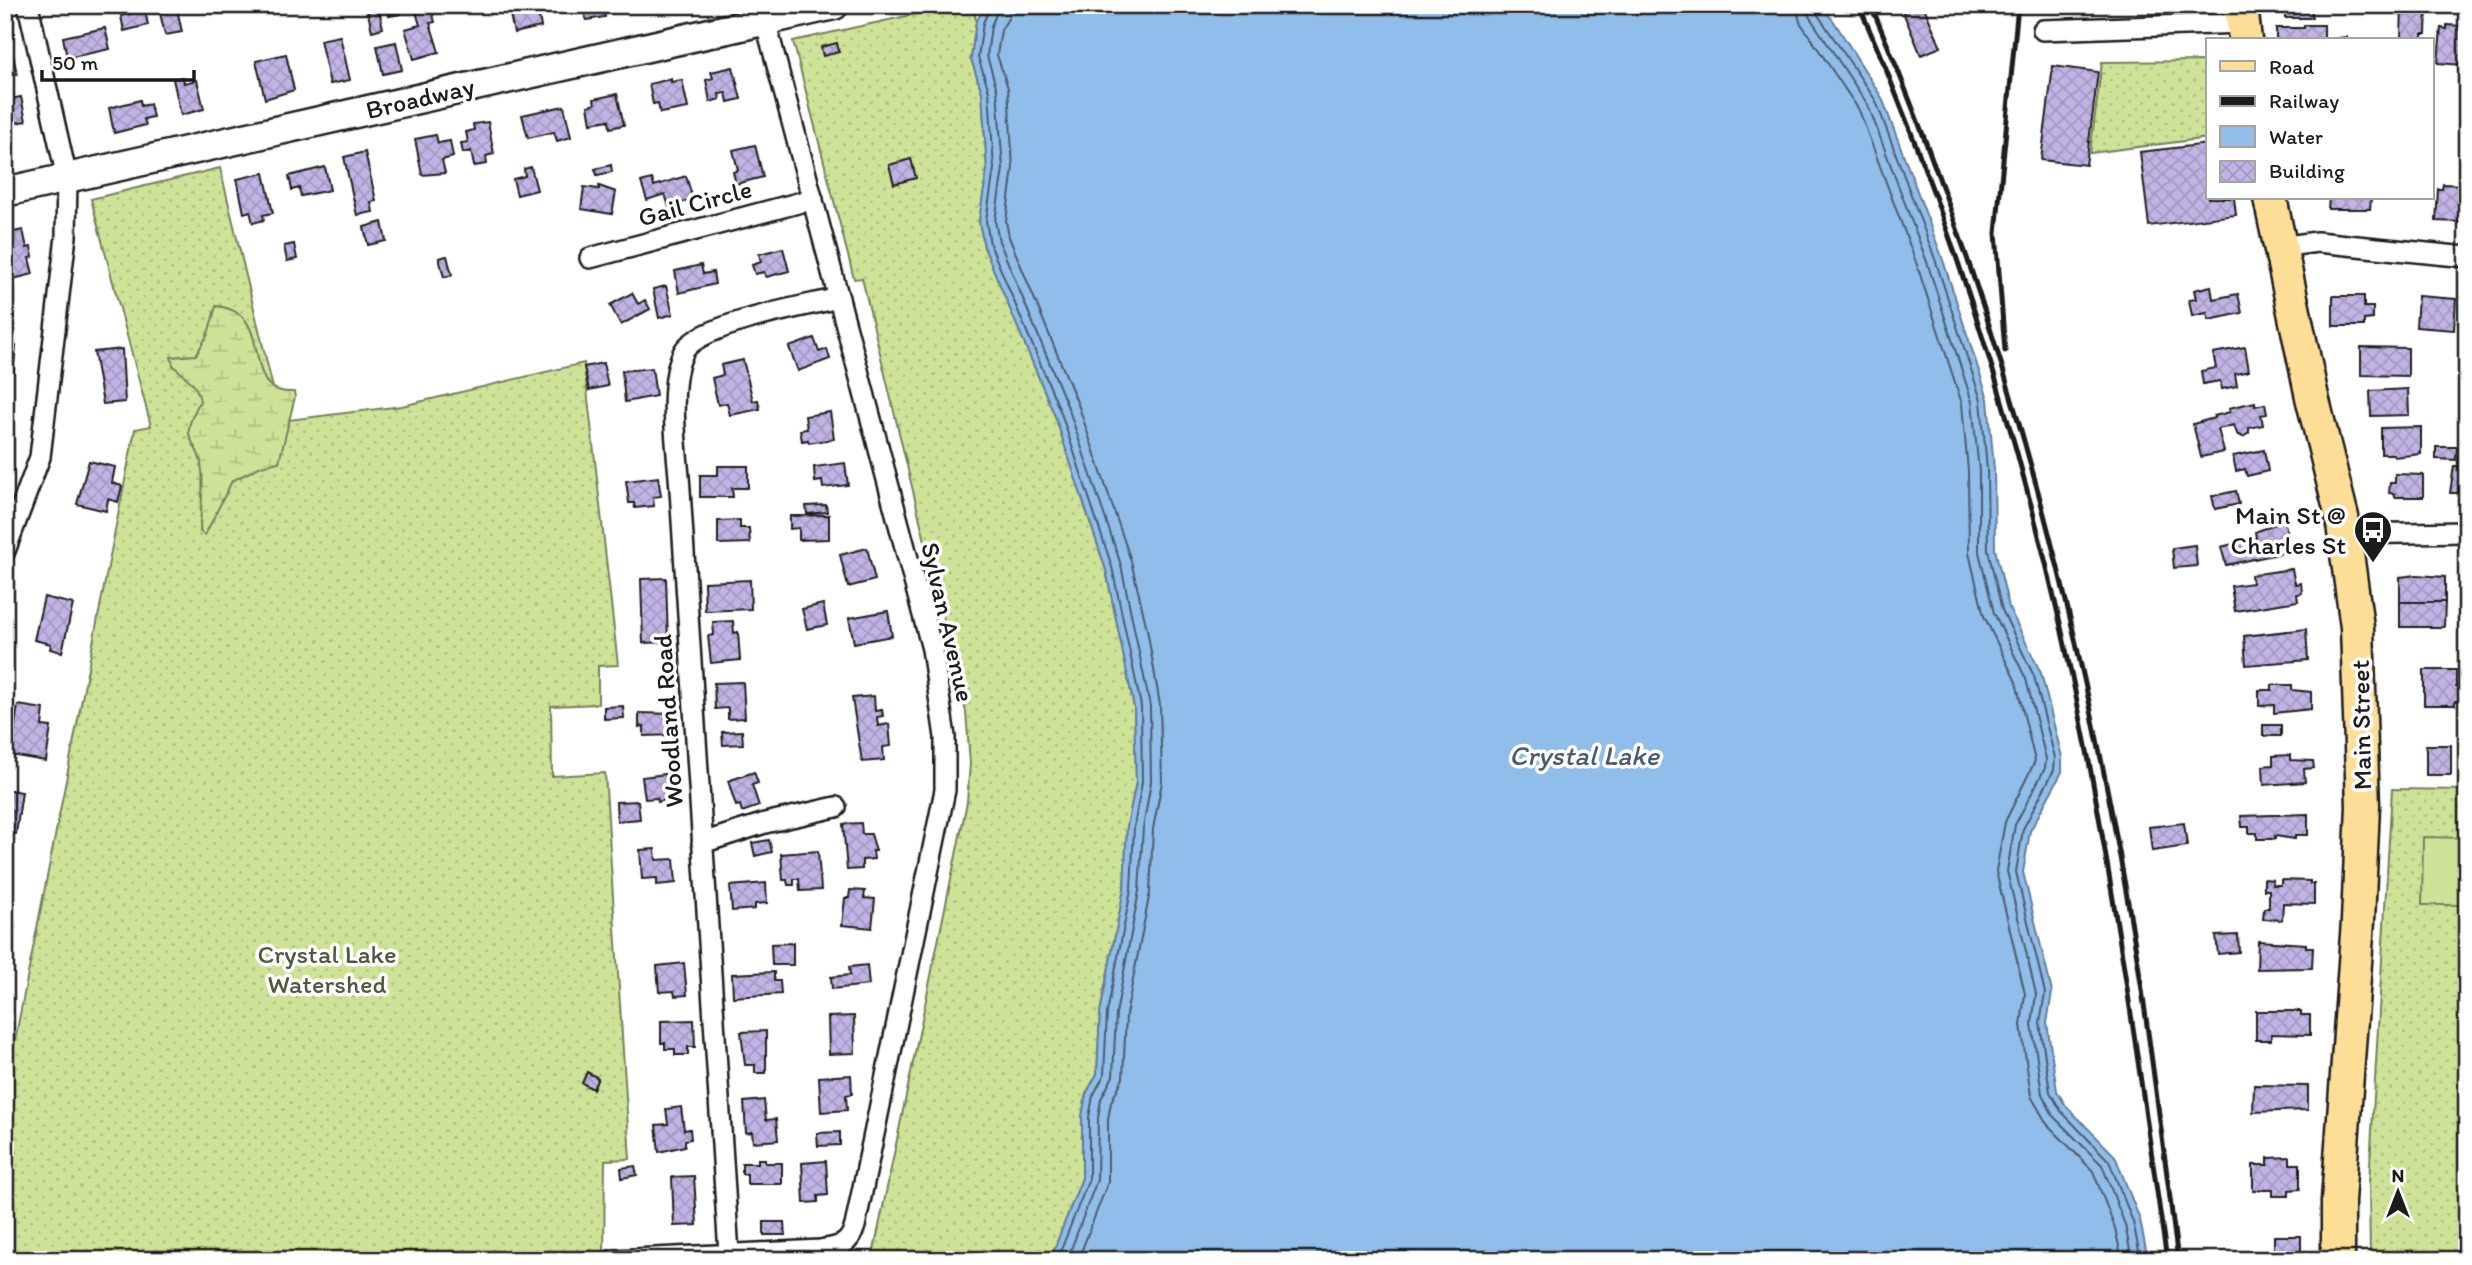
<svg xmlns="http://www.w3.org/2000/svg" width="2472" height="1265" font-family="Itim,sans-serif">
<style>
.grass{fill:url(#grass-dots);stroke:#75805a;stroke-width:2}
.wetland{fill:url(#wetland-marsh);stroke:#75805a;stroke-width:2}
.garden{fill:#cee398;stroke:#75805a;stroke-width:2}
.water{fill:#91bdea;stroke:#627d98;stroke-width:2}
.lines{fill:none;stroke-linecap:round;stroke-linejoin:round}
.shore{stroke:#4b5c6e;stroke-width:2}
.building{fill:url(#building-cross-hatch);stroke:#1c1c1c;stroke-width:2}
.street-casing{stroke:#1c1c1c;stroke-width:24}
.secondary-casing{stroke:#1c1c1c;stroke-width:33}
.primary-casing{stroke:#1c1c1c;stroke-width:37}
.street{stroke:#fff;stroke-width:19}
.secondary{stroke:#fff;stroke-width:28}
.primary{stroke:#fedd96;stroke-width:32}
.rail{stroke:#1c1c1c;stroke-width:5}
.labels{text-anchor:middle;stroke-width:7;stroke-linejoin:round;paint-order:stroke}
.street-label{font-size:26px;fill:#1c1c1c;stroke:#fff}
.poi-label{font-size:26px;fill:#1c1c1c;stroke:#fff;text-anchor:end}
.park-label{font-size:26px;fill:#515841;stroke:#fff}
.water-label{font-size:28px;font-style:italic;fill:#4b5c6e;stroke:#fff}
</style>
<defs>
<pattern id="grass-dots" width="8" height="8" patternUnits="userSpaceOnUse" patternTransform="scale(1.75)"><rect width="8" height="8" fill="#cee398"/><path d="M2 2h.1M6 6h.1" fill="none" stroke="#b0c282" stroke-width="1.8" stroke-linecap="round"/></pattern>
<pattern id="wetland-marsh" width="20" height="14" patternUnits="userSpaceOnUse" patternTransform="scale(1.75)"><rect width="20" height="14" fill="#cee398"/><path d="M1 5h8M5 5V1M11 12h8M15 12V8" fill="none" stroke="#b0c282"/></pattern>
<pattern id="building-cross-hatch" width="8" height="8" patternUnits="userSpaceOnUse" patternTransform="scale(1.75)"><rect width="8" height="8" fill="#c1b3e4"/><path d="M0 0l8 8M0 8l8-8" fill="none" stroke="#a599c3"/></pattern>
</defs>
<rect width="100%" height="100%" fill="#fff"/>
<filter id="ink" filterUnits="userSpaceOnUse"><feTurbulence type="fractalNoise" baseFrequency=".0143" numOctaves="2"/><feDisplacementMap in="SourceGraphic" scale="14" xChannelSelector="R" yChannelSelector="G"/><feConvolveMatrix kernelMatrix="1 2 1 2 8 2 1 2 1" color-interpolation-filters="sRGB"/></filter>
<g filter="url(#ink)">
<!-- grass -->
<path class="grass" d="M957,5H973L976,21L971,59L982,92L987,170L979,221L984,247L1055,416L1106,570L1134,707L1136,782L1127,826L1124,889L1100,1013L1097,1074L1086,1094L1082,1117V1178L1050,1260H872L967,802L970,763L966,712L862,278L854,279L793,41Z
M2208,61V138L2090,153L2102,62Z
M220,168L281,421L402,406L584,363L618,665L598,666V704L551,706L552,776L605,773L630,1159L605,1160L604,1260H5V1091L135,429L151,426L91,199Z
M2392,789L2467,790V1260H2370L2369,1182Z"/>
<!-- wetland -->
<path class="wetland" d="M216,306C281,313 234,395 294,392L295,397L279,462L261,466L232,481L205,535L200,532C200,512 204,490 202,471C199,434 175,446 200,401C197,382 185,378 173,365L171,357L196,355L208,334Z"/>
<!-- garden -->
<path class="garden" d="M2423,837L2467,838V905H2422Z"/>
<!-- water -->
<path class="water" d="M987,5H1820L1833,20L1882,98L1942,257L1988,399L1994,469L1995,549L2009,608L2041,673L2062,757V772L2030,831L2023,872L2052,992L2047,1023L2057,1091L2066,1106L2115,1156L2140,1220L2148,1260H1050L1082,1178V1117L1086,1094L1097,1074L1100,1013L1124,889L1127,826L1136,782L1134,707L1106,570L1055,416L984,247L979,221L987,170L982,92L971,59L976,21Z"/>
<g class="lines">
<!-- shore -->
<path class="shore" d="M991,5L983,23L978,57L989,91L994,169L986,221L990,244L1061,413L1112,567L1141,706L1142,782L1134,827L1131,890L1107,1013L1104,1075L1093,1096L1089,1117V1179L1057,1260
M1000,5L991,26L987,56L997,90L1003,169L995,221L999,241L1069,410L1121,565L1150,706L1151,782L1143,828L1139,891L1116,1014L1113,1076L1101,1099L1098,1118L1097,1180L1067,1260
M1011,5L1009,17L1001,30L997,55L1008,88L1013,168L1006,221L1009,237L1079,407L1131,561L1147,629L1160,705L1162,782L1153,829L1150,892L1126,1015L1123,1078L1111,1102L1108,1119V1182L1078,1260
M1796,5L1800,22L1859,110L1917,265L1962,404L1968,471L1969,553L1984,616L2016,682L2035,761L2005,822L1996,871L2025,994L2021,1025L2031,1096L2047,1124L2093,1171L2115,1228L2122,1260
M1806,5L1809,16L1868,105L1927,262L1972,402L1979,471V552L1994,613L2026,679L2046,759L2045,768L2015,825L2007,871L2036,994L2032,1024L2042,1094L2054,1117L2102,1165L2125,1225L2132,1260
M1815,5L1816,12L1876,101L1935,259L1981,400L1987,470L1988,550L2002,610L2034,676L2055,758L2054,770L2023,829L2016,872L2045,993L2040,1023L2050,1092L2061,1111L2109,1161L2133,1222L2141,1260"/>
</g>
<!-- building -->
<path class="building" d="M387,5H399L401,14L389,16Z
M414,5H430L435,22L430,23L439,52L414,59L405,29L420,25Z
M537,5L541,27L514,33L509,10Z
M583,5H603L605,17L586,20Z
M1900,5H1923L1941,47L1921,55Z
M2068,5H2093V12H2068Z
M2163,5H2214L2215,14L2173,16V13H2164Z
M2285,5H2312V18H2285Z
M2402,5H2427L2426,34H2422V40L2401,38Z
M378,6L383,28L372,31L367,9Z
M177,9L182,32L165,35L160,13Z
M145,10L148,25L124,31L121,16Z
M2304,25H2324V40L2347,37V40H2276V28H2304Z
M2447,25L2461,26L2460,30H2466L2463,65L2438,63L2441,28L2447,29Z
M105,28L110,49L67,58L63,37Z
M8,31L17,74L5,76V32Z
M340,36L350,80L330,84L320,40Z
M396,42L402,70L383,74L377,46Z
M837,43L839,52L823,56L821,47Z
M286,54L294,90L265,99L256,61Z
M2053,66L2098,72L2086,165L2041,160Z
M733,67L741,99L728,102L726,93L719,94L720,99L710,102L706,80L713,78L711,72Z
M183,77L184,83L197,80L204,109L181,115L173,79Z
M671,79V82L682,80L688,108L660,113L658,103L653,104L649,84Z
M617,94L624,125L610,128L609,120L591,123L588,106L595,104L594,99Z
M21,97L26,121L5,125V100Z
M140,100L141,106L150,104L153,117L144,119L146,125L114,133L109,108Z
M564,106L571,137L557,141L554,132L528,138L522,115Z
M488,122L494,154L486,156L487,164L474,166L471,151L463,153L461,143L468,142L466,132L474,130L473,124Z
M436,135L438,143L450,141L453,157L442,160L445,173L422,175L415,139Z
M2208,144V198H2234L2236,215L2149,226L2140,152Z
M755,145L763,177L736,184L733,172L738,170L733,150Z
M365,152L376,201L371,202L373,212L357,215L344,157Z
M911,159L916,178L894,184L889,165Z
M611,165L612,172L597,175L595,169Z
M325,167L330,190L301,196L299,188L292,190L289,176Z
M531,167L537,190L517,195L513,179L525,176L524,169Z
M264,173L273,213L263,215L264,220L253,223L250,211L244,213L237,179Z
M686,176L693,199L669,207L665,194L647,200L641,182L652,179L654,186Z
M2443,184L2462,185L2460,222L2436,221L2438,189H2442Z
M599,186L616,192L612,214L581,209L584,187L599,189Z
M2329,198H2371L2370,209H2328Z
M382,222L386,241L368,245L364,227Z
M23,230L27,248L31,247L33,257L29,258L33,274L9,280L5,263V234Z
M294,244L297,259L287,261L284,246Z
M783,248L789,271L766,277L764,272L755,274L752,265L761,262L759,254Z
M447,256L452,275L444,277L439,258Z
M701,265L703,274L713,272L715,284L679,293L675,271Z
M666,286L673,314L659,318L653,289Z
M2211,286L2213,299L2238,294L2242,313L2209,320L2207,313L2192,316L2189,300L2196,299L2194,290Z
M632,293L638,304L645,300L650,309L621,325L610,305Z
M2333,296H2364V307H2373V319L2364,320V326H2333Z
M2418,296L2456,299L2454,330L2416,327Z
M5,335H11L10,345L16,346L13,373L5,372Z
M814,338L819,352L827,349L830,359L798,371L789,347Z
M2245,347L2249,371L2235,374L2237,386L2222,389L2220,381L2203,384L2201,371L2216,368L2213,353Z
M2361,347L2408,348V376L2361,375Z
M122,349L125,402L103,404L94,352Z
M743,360L753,401L758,400L760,409L730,415L727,403L718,405L712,378L723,375L721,365Z
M603,363L608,386L589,390L584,367Z
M652,368L656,396L625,402L622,371Z
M2408,389L2409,415L2371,416L2370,391Z
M2255,402V406L2265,404L2267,414L2261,415L2263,425L2249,428V433L2243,437L2237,434L2234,425L2218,429L2224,452L2201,457L2193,424L2214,418V416L2230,412L2229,408Z
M830,412L834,439L809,443L808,440L802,441L800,430L807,429L805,416Z
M2421,427V454L2394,457V454H2381V428Z
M2436,447H2457L2456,460L2436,459Z
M2264,450L2268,471L2247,476L2245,469L2236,471L2233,456Z
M89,461L115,467L112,483L122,486L118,502L108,499L106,511L77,504Z
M845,463L848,485L823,488L822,481L815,482L814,467Z
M718,466H748V488H732L733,497H700V475H718Z
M2454,466H2461V493H2450Z
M2395,474L2423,475V497H2395V494L2389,493L2390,483H2395Z
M658,477L661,496L653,497L654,506L635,508L634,503H629L626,481Z
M2236,491L2239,504L2215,509L2212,496Z
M826,505L827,512L807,514L806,506Z
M829,515V539L799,540V528L790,529V516Z
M740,520V528H749L750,543L718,544V521Z
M2284,520L2292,551L2226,565L2221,547L2256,538L2255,532Z
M2195,545L2197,566L2174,568L2172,548Z
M867,548L875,580L848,587L840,555Z
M2292,569L2295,584L2301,583L2302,593L2297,594L2298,601L2235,611L2231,586L2252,583L2251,575Z
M2417,575L2445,577V602H2400V577Z
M666,578L668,642L643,643L641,579Z
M750,580L751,609L705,611L704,582Z
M44,597L73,604L62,652L50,649L51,644L34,640Z
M2400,602H2445L2444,627H2400Z
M823,604L827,625L807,629L802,609Z
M888,611L892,636L854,643L849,618Z
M733,621L734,633L738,632L740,660L711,663L708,636L714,635L713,622Z
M2306,629L2308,660L2246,665L2244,636Z
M2424,670H2456V687H2467V700L2455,701V705H2424Z
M743,682L745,718L728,719V708L715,709L714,683Z
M2272,685H2292V690L2311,692V709L2274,713V705L2259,706V690H2272Z
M874,696L875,711L882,710L883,716L877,717L878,726L889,724L891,746L883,747L884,760L862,762L852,698Z
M18,705L44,709L42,726L51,727L46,761L10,755Z
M623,706L624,718L604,719V707Z
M639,713L676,714V735L644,736V726L639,727Z
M2263,725H2281V736H2263Z
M742,731L743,744L723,745L722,732Z
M2426,745H2451V775H2426Z
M2290,755V760L2313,761L2314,768L2304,769L2305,782L2264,785L2263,766L2273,765V756Z
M754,772L758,783L752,785L759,806L742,812L740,805L736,806L728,781Z
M666,774V778L675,777L677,796L658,802L657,798L645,799L642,777Z
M5,789L22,792L16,834L5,833Z
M638,801L640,819L617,821L616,802Z
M2308,814V835H2295V839L2275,836V839H2257V833H2249V827H2242L2241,816Z
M861,823L862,834H871L876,851H873L874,859L862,860V869L847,870L843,824Z
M2184,823L2187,846L2152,851L2149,827Z
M769,840L772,852L755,856L752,843Z
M655,849L656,860L674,859L676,883L657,885V878L642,879L640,850Z
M818,851L821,890L800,891L799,879H794V885H788L787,880H783L781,854Z
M2264,879L2273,880V885H2281V880L2310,881V884H2314V904L2283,903L2282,920L2263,919L2264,908H2269V890H2264Z
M766,883L767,903L755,904V909L732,911L730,886Z
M850,890L865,891L864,898L875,899L872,928L842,925L845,898H849Z
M5,924L15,925L11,955L5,954Z
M2238,935L2239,952L2218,954L2216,936Z
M2258,941L2306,944V947H2313L2312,968L2257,969Z
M793,943V965H772L771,944Z
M684,963L687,995L675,996L674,991L659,992L657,966Z
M867,965L869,985L832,989L831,977L850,975L849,967Z
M774,972V981H780L781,994L733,997L732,974Z
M2256,1011H2301V1015H2310V1035L2271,1034V1040H2256Z
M854,1016L855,1053L829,1054L828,1017Z
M694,1020L695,1047H688V1055H675V1049H665V1043H661V1021Z
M766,1031V1073H755V1065H745L741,1032Z
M587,1072L598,1078L593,1089L582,1083Z
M851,1075L852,1094L846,1095L847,1110L821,1112L819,1077Z
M2254,1085L2308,1086V1110L2253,1112Z
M764,1100L766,1120L776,1119L778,1140L753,1142L752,1132L746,1133L744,1102Z
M681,1107L684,1130L690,1129L691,1139L685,1140V1146L659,1152L656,1125L668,1124L666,1109Z
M840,1132V1145L818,1146L817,1133Z
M2290,1157V1164H2300V1189L2289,1190V1196H2273V1190H2253V1165H2268V1158Z
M758,1159H765V1163H782V1184H747V1174H742V1163H758Z
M826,1161L828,1195L818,1196V1202L804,1203L802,1163Z
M635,1166L637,1175L622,1178L621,1168Z
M694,1176L697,1225L674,1226L672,1177Z
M764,1222H784L785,1235H764Z
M2274,1236H2301V1260H2274Z"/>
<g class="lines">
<defs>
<path id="street" d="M2043,30L2243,23
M2279,247L2317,242L2467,257
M590,258L813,199
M2345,534L2467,532
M5,551L40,457L66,236L67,178L28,5
M702,843L765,823L836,807
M729,1254L680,490C678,453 666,384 684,351C700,324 805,306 839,298
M613,1260L820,1250C839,1247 849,1246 855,1226L945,790V737L932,649L765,20"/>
<path id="secondary" d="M5,192L834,5"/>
<path id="primary" d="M2241,5L2245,40
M2270,198L2312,397L2342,517L2357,627L2363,806L2358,921L2338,1201V1260"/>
</defs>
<!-- street casing -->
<use href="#street" class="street-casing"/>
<!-- secondary casing -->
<use href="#secondary" class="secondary-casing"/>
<!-- primary casing -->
<use href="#primary" class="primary-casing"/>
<!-- street -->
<use href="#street" class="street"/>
<!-- secondary -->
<use href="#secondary" class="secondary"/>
<!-- primary -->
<use href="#primary" class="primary"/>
<!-- rail -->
<path class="rail" d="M1859,5C1962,243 2038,497 2087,751C2119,920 2142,1090 2167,1260
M1871,5C2001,311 2086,635 2138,963C2153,1062 2165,1161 2178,1260
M2005,351L1996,233L2018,5"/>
</g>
</g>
<!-- icons -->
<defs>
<symbol id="bus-pin" viewBox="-11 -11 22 30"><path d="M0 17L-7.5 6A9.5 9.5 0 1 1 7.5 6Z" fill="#1c1c1c" stroke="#fff"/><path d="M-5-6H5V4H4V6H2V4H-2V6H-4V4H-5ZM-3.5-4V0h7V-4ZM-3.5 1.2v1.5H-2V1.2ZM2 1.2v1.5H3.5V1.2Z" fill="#fff"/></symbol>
</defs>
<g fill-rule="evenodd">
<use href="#bus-pin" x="2351" y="508" width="44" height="60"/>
</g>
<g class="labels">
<!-- street labels -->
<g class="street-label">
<text transform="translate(420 98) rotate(-13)" y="9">Broadway</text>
<text transform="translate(695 203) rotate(-15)" y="9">Gail Circle</text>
<text transform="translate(948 622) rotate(77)" y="9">Sylvan Avenue</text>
<text transform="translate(668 721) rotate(-94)" y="9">Woodland Road</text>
<text transform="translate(2361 725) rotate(-91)" y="9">Main Street</text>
</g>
<!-- poi labels -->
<g class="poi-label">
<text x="2346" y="524">Main St @<tspan x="2346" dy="30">Charles St</tspan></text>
</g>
<!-- park labels -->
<g class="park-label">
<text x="327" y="963">Crystal Lake<tspan x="327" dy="30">Watershed</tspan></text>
</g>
<!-- water labels -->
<g class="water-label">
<text x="1584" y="765">Crystal Lake</text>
</g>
</g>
<!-- margin -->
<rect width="2472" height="1265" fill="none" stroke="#fff" stroke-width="28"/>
<rect x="14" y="14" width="2444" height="1237" fill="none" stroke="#1c1c1c" stroke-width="2.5" filter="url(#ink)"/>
<!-- legend -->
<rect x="2206" y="38" width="228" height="161" fill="#ffffff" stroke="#a4a4a4" stroke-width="2"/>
<rect x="2220" y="61" width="35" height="10" fill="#fedd96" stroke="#a4a4a4" stroke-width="2"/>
<text x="2269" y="74" font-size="21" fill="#1c1c1c">Road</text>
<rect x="2220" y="96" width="35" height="10" fill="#1c1c1c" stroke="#a4a4a4" stroke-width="2"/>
<text x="2269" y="108" font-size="21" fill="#1c1c1c">Railway</text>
<rect x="2220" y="126" width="35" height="21" fill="#91bdea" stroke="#a4a4a4" stroke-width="2"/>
<text x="2269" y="144" font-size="21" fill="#1c1c1c">Water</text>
<rect x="2220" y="161" width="35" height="21" fill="url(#building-cross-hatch)" stroke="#a4a4a4" stroke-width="2"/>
<text x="2269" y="178" font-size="21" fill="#1c1c1c">Building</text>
<!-- north arrow -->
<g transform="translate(2398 1192)" stroke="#ffffff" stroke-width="5" paint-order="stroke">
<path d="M0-5L12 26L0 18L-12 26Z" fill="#1c1c1c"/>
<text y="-10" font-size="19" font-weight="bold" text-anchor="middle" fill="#1c1c1c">N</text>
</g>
<!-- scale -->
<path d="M42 70v10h152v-10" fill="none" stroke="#1c1c1c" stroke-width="3.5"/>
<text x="52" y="70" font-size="21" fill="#1c1c1c" stroke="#ffffff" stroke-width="5" paint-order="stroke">50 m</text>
</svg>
